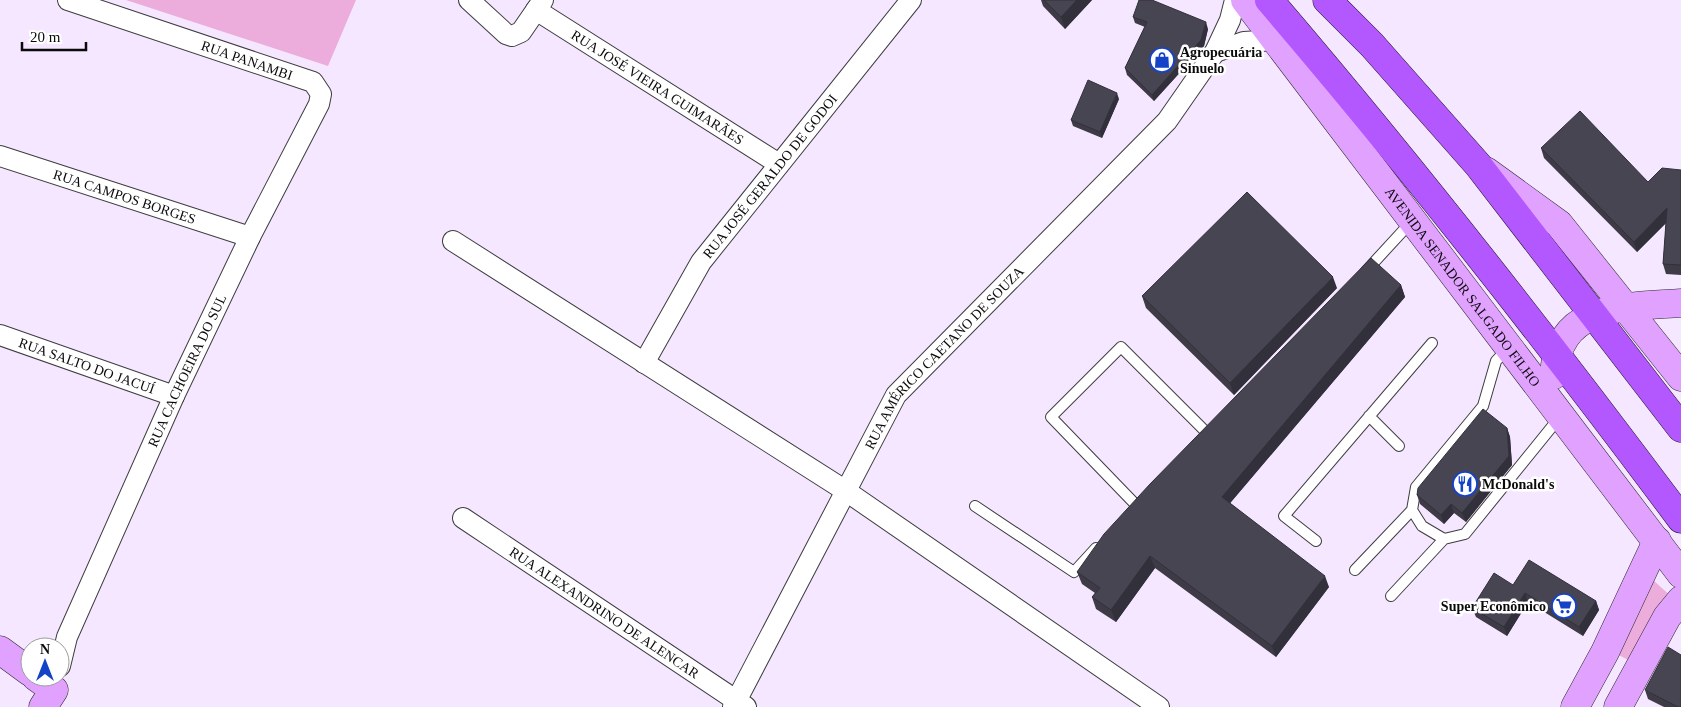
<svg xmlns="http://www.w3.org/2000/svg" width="1681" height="707" font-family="'Times New Roman',serif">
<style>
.green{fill:#edaddc}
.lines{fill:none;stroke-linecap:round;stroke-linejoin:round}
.lane-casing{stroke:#3d3d3d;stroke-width:12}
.street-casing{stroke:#3d3d3d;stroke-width:22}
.secondary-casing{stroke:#2c2c2c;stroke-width:29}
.primary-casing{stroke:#1b1b1b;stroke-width:29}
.lane{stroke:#fff;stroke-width:10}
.street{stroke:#fff;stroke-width:20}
.secondary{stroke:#e1a2ff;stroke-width:28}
.primary{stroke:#b357ff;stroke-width:28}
.wall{fill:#3e3b47}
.shaded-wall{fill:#32303a}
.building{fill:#484553;stroke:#32303a}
.labels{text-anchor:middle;stroke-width:5;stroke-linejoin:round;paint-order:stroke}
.poi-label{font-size:14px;font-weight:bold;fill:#0a0a0a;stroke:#fff;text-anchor:start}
.street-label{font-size:14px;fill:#0a0a0a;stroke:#fff}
</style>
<rect width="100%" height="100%" fill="#f5e7ff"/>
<!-- green -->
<path class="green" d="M126,0H356L328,66Z
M1653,580L1673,598L1632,662L1609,650Z"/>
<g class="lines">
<defs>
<path id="lane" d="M1366,271L1412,221
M1508,348L1496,361L1483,406L1416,487L1412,510L1422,526L1444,539L1465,534L1559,418
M1369,416L1399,446
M1136,505L1051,417L1121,347L1207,433
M975,506L1074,572L1096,548
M1316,541L1284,516L1432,343
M1355,570L1412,510
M1391,596L1444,539"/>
<g id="street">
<path d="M469,0L506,34L512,36L521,32L543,0"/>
<path id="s1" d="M536,10L779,164"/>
<path d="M1215,52L1244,42L1275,40"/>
<path id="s2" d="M0,156L250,237"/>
<path d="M453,241L846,491L1159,707"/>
<path id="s3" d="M0,335L174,396"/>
<path id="s4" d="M644,363L701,262L911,0"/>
<path id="s5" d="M463,518L746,707"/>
<path id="s6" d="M60,666L67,637L174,396L250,237L319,104L321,94L313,82L68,0"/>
<path id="s7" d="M733,707L896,395L1167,121L1215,52L1230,20L1235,0"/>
</g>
<g id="secondary">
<path id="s8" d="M1245,0L1681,574"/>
<path d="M1486,171L1559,224L1681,377"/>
<path d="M1554,375C1558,303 1627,307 1681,303"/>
<path d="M0,650L30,672"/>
<path d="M36,677L54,690L43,707"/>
<path d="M1575,707L1605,652L1657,541"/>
<path d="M1618,707L1667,617L1681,600"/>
</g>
<path id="primary" d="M1269,0C1413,168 1549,342 1681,519
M1327,0L1372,45L1478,165L1681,428"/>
</defs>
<!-- lane casing -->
<use href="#lane" class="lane-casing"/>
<!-- street casing -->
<use href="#street" class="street-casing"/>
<!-- secondary casing -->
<use href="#secondary" class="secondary-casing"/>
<!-- primary casing -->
<use href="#primary" class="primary-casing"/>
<!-- lane -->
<use href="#lane" class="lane"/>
<!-- street -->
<use href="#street" class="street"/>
<!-- secondary -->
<use href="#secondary" class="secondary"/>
<!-- primary -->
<use href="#primary" class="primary"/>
</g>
<!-- wall -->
<path class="wall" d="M1041,0H1092L1065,29L1043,6Z
M1133,17L1208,29L1204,46L1154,101L1127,75L1125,68L1145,27L1135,23Z
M1119,99L1102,138L1073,126L1071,120Z
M1541,148L1648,182L1681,170V275L1666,274L1663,264L1666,223L1637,252L1544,158Z
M1401,285L1405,297L1230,503L1329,587L1276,657L1155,568L1116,622L1096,609L1092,597L1095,593L1082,584L1077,572Z
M1337,288L1234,395L1146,308L1142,296Z
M1507,428L1510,437L1512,465L1466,522L1454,513L1444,524L1420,504L1417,495Z
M1513,585L1596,601L1599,610L1583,636L1528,602L1507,636L1476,617L1472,608Z
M1645,690L1681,707H1664L1648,699Z"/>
<!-- shaded-wall -->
<path class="shaded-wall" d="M1077,0H1092L1065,29L1061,17Z
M1206,22L1208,29L1204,46L1154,101L1152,95Z
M1117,93L1119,99L1102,138L1100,132Z
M1667,208L1671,218L1637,252L1634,242Z
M1333,277L1337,288L1234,395L1230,383Z
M1401,285L1405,297L1226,508L1222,497Z
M1507,428L1510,437L1512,465L1466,522L1462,513Z
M1451,504L1454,513L1444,524L1441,515Z
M1150,556L1155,568L1116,622L1111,610Z
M1325,576L1329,587L1276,657L1272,646Z
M1525,593L1528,602L1507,636L1504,627Z
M1596,601L1599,610L1583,636L1579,627Z"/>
<!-- building -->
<path class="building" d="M1044,0H1077L1061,17Z
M1139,0H1152L1206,22L1201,40L1152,95L1125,68L1147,22L1133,17Z
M1088,80L1117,93L1100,132L1071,120Z
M1580,111L1648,182L1662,168L1681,170V265L1663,264L1667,208L1634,242L1541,148Z
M1247,192L1333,277L1230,383L1142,296Z
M1371,258L1401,285L1222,497L1325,576L1272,646L1150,556L1111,610L1092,597L1100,588L1077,572L1104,534L1150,484Z
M1483,409L1507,428L1509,456L1462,513L1451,504L1441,515L1417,495L1418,488Z
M1529,560L1596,601L1579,627L1525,593L1504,627L1472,608L1494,573L1513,585Z
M1668,647L1681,655V707H1678L1645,690Z"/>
<!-- icons -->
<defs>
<symbol id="shop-ring" viewBox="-11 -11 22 22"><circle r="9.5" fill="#fff" stroke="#1543c7" stroke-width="1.5"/><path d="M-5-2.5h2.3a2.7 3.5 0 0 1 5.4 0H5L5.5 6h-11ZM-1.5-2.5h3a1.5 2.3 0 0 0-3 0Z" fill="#1543c7"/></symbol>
<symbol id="restaurant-ring" viewBox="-11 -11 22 22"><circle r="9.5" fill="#fff" stroke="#1543c7" stroke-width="1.5"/><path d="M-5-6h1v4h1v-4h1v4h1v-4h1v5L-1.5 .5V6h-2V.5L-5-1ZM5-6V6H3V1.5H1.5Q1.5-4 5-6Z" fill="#1543c7"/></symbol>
<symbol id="supermarket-ring" viewBox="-11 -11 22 22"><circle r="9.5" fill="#fff" stroke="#1543c7" stroke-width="1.5"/><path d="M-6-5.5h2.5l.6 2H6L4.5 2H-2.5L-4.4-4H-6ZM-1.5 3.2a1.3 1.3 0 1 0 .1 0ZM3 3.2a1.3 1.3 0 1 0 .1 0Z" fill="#1543c7"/></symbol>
</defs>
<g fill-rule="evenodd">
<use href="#shop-ring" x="1148" y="46" width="28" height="28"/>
<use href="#restaurant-ring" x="1451" y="470" width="28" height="28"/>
<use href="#supermarket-ring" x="1550" y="592" width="28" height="28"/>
</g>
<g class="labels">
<!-- poi labels -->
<g class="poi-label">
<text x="1180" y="57">Agropecuária<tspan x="1180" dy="16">Sinuelo</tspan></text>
<text x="1482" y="489">McDonald's</text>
<text x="1546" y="611" text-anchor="end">Super Econômico</text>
</g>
<!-- street labels -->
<g class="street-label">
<text transform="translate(247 60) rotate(19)" y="5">RUA PANAMBI</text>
<text dy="5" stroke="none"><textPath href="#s1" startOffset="144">RUA JOSÉ VIEIRA GUIMARÃES</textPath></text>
<text dy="5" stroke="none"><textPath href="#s4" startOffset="226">RUA JOSÉ GERALDO DE GODOI</textPath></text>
<text dy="5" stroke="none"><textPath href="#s2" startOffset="131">RUA CAMPOS BORGES</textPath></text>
<text dy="5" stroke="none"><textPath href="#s8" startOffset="360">AVENIDA SENADOR SALGADO FILHO</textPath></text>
<text dy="5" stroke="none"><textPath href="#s7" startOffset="411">RUA AMÉRICO CAETANO DE SOUZA</textPath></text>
<text dy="5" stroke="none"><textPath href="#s3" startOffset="92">RUA SALTO DO JACUÍ</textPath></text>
<text dy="5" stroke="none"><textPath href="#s6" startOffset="322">RUA CACHOEIRA DO SUL</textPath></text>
<text dy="5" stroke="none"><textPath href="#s5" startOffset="170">RUA ALEXANDRINO DE ALENCAR</textPath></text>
</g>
</g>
<!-- north arrow -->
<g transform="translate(45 662)"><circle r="24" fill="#ffffff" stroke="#9d9d9d"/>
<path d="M0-4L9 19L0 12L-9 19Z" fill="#1543c7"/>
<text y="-8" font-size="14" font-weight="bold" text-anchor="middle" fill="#0a0a0a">N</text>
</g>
<!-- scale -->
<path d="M22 42v8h64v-8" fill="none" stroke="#0a0a0a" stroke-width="2.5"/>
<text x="30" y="42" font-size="15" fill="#0a0a0a" stroke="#ffffff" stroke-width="4" paint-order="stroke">20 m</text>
</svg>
